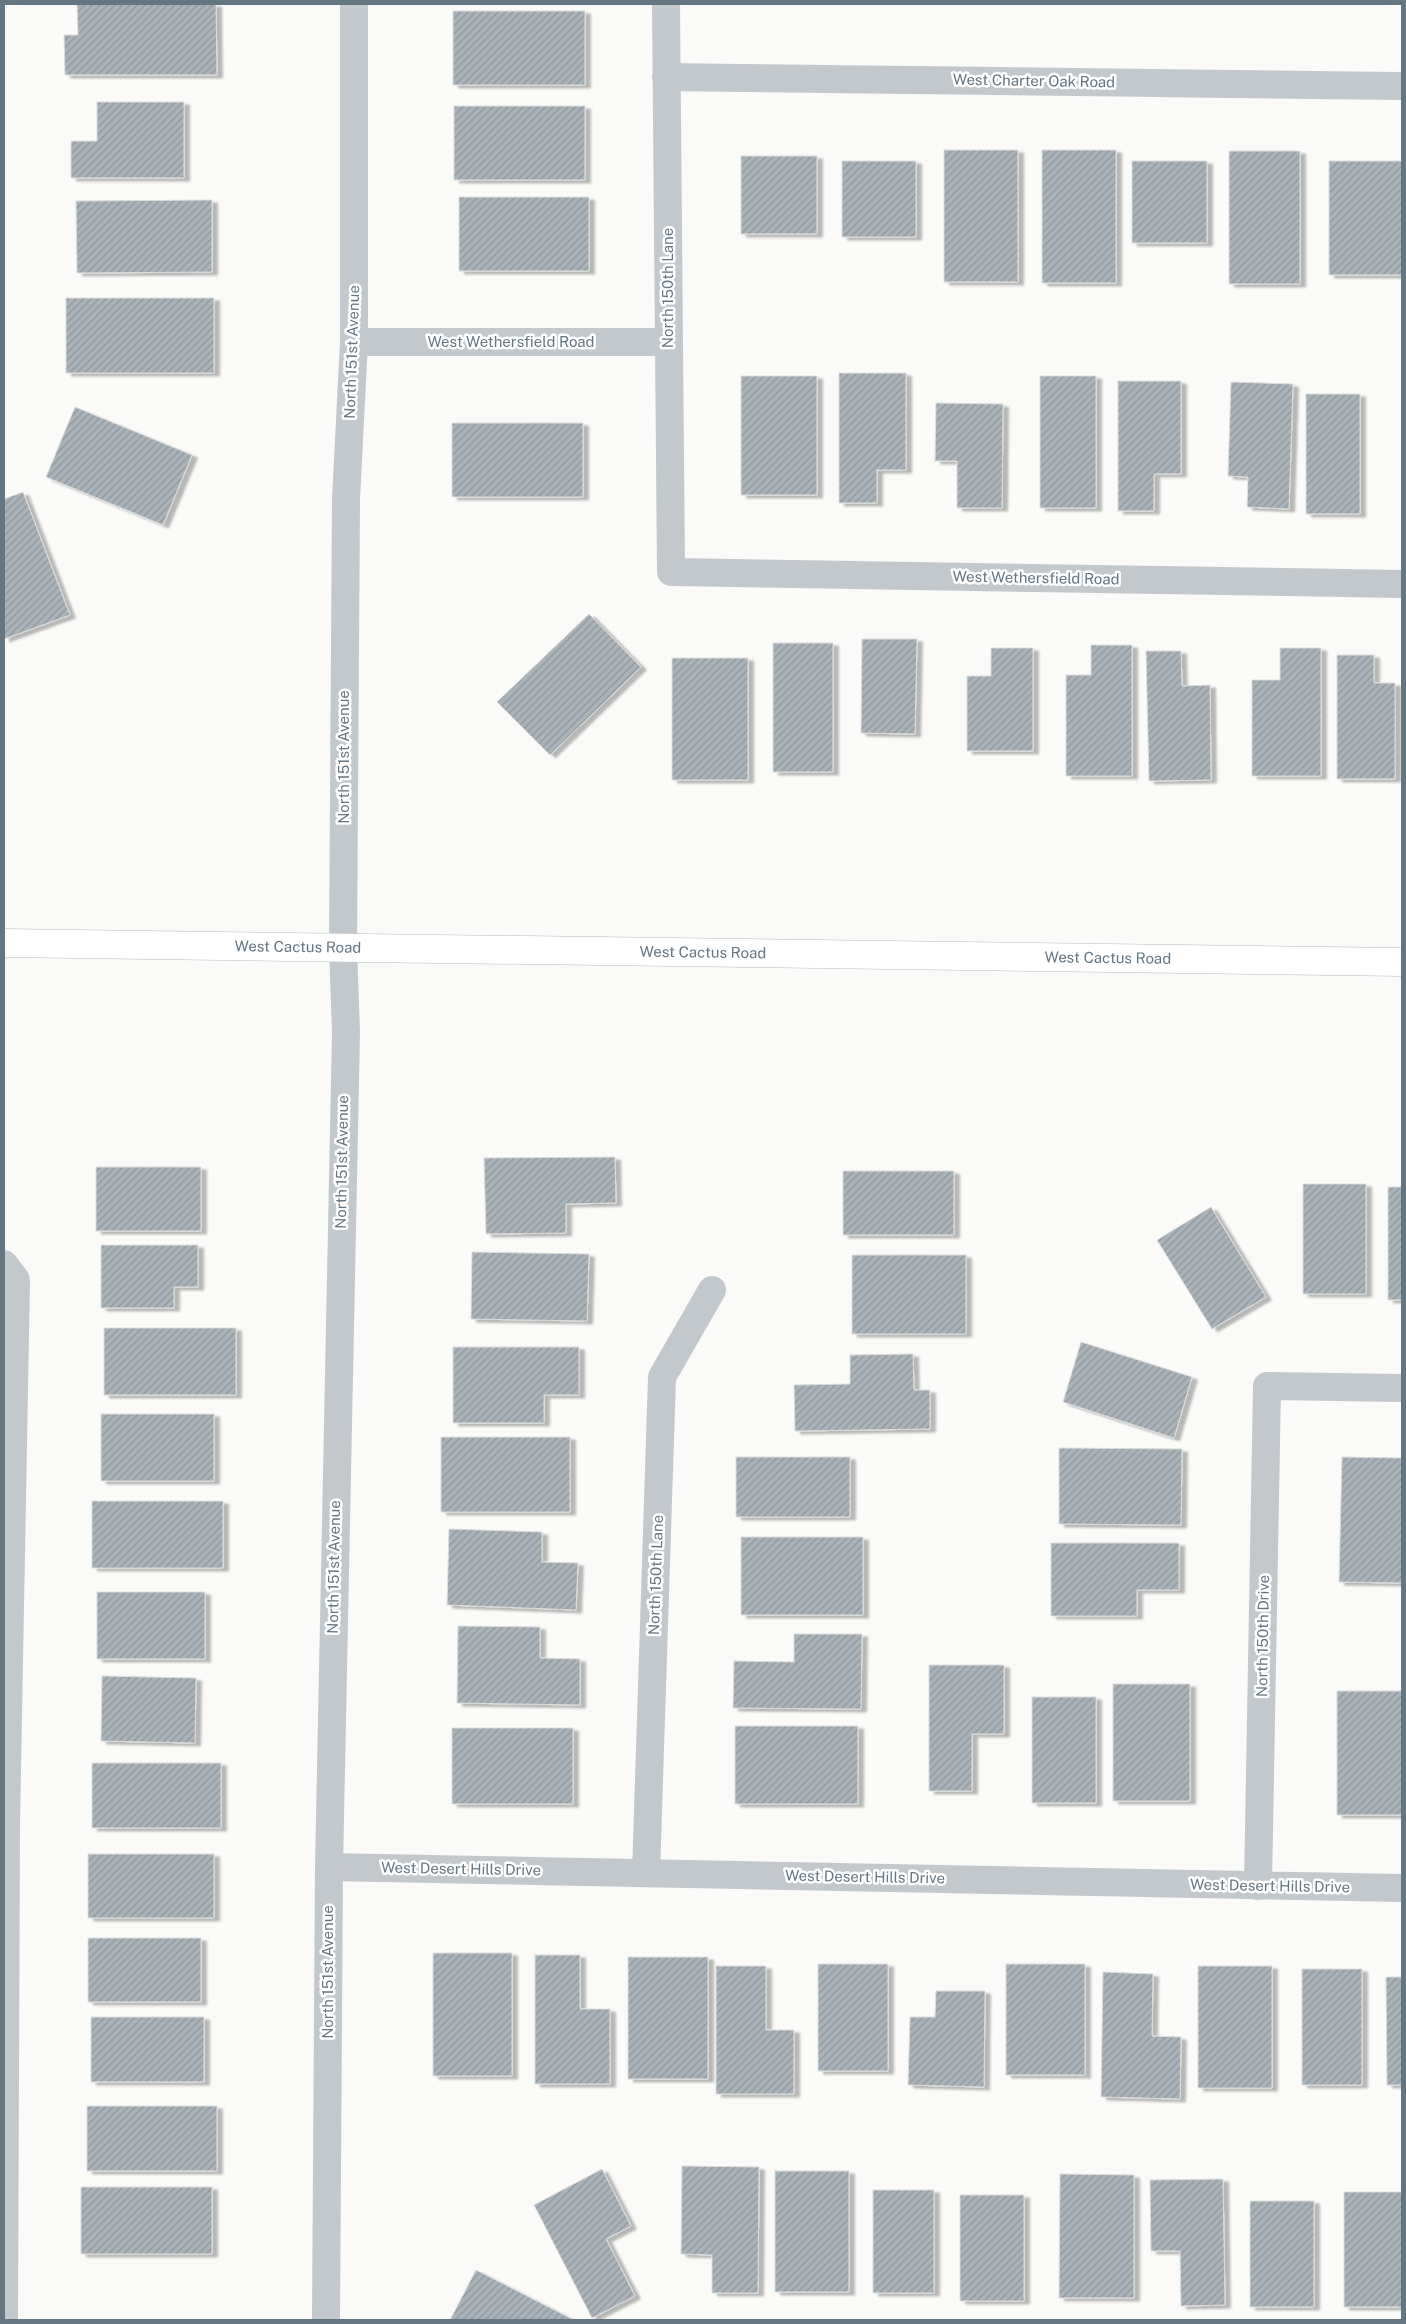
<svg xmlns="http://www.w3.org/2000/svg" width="1406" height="2324" font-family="'Public Sans',sans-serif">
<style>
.building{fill:url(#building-hatch);stroke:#dcdcda;filter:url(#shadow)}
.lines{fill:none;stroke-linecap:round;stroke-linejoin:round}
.secondary-casing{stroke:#b3babf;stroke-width:29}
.minor{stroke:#c3c8cc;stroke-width:28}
.tertiary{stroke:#c3c8cc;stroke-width:28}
.secondary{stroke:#fff;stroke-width:28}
.labels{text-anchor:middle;stroke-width:5;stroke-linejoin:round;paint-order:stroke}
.street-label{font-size:15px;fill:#657683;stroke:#fff}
</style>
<defs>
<pattern id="building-hatch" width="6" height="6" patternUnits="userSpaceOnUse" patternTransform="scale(1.25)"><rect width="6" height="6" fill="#aab3b9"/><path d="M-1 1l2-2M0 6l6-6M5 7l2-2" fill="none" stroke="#8e969c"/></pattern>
<filter id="shadow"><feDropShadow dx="5.5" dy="3" stdDeviation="1" flood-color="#0004"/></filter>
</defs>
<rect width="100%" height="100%" fill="#fafaf8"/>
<!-- building -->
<path class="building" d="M77,4H216L217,75H65L64,35H78Z
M453,11H585V85H453Z
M97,102H184V178H71V141H97Z
M454,106H585V180H454Z
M944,150H1018V282H944Z
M1042,150H1116V283H1042Z
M1229,151H1300V284H1229Z
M741,156H817V234H741Z
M842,161H916V237H842Z
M1132,161H1207V243H1132Z
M1329,161H1402V275H1329Z
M459,197H589V271H459Z
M212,200V272L77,273L76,201Z
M66,298H214V373H66Z
M839,373H906V470H877V503H839Z
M741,376H817V495H741Z
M1040,376H1096V508H1040Z
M1118,381H1181V474H1154V511H1118Z
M1231,382L1293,384L1289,509L1247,507L1248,477L1228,476Z
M1306,394H1360V514H1306Z
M936,403L1003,404L1002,508H957V461H935Z
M75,407L192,455L163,525L46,477Z
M452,423H583V497H452Z
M23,492L70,615L4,639V499Z
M589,614L641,667L550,755L497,702Z
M862,639H917L915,734L861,733Z
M773,643H833V772H773Z
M1091,645H1132V776H1066V675H1091Z
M991,648H1033V751H967V676H991Z
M1280,648H1321V776H1252V680H1280Z
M1146,651H1181L1182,686L1210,685L1211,780L1149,781Z
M1337,655H1374V683H1395V779H1337Z
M672,658H748V780H672Z
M615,1157L616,1203L566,1204V1233L486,1234L484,1158Z
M96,1167H201V1231H96Z
M843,1171H954V1235H843Z
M1303,1184H1366V1294H1303Z
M1388,1187H1402V1300H1388Z
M1211,1207L1266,1297L1212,1329L1157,1240Z
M101,1245H198V1287H174V1308H101Z
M472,1252L589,1254L587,1321L471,1319Z
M852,1255H966V1334H852Z
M104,1328H236V1395H104Z
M1081,1342L1192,1377L1174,1438L1063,1402Z
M453,1347H579V1395H544V1423H453Z
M913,1354L914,1390H930V1429L795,1431L794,1385L850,1384V1355Z
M101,1414H214V1481H101Z
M441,1437H570V1512H441Z
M1059,1448L1182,1449L1181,1525L1059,1524Z
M736,1457H850V1517H736Z
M1342,1457L1402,1458V1583L1339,1582Z
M92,1501H223V1568H92Z
M449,1529L542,1532V1562L578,1563L576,1610L447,1605Z
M741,1537H863V1615H741Z
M1051,1543H1179V1590H1137V1616H1051Z
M97,1592H205V1659H97Z
M458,1626L540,1627V1658L580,1659V1705L457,1703Z
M794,1634H862L861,1709L733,1708L734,1661L794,1662Z
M929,1665H1004V1734H972V1791H929Z
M102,1676L196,1678L195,1743L101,1741Z
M1113,1684H1190V1801H1113Z
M1337,1691H1402V1815H1337Z
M1032,1697H1096V1803H1032Z
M735,1726H858V1804H735Z
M452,1728H573V1804H452Z
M92,1763H221V1828H92Z
M88,1854H214V1918H88Z
M88,1938H201V2002H88Z
M433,1953H512V2076H433Z
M535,1955H580V2009H610V2084H535Z
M628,1957H708V2079H628Z
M818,1964H888V2071H818Z
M1006,1964H1085V2075H1006Z
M716,1966H766V2030H794V2094H716Z
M1198,1966H1272V2088H1198Z
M1302,1969H1362V2085H1302Z
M1103,1972L1153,1974L1152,2036L1181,2037L1180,2099L1101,2097Z
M1386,1977H1402V2085H1387Z
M936,1991H985L984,2087L908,2085L910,2017H935Z
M91,2017H204V2082H91Z
M87,2106H217V2171H87Z
M682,2166L759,2167L758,2293H712V2255L681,2254Z
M602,2169L631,2226L606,2239L635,2296L592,2318L534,2205Z
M775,2171H849V2292H775Z
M1060,2174L1134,2175V2298H1059Z
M1223,2179L1225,2305L1181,2306L1180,2251H1151L1150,2180Z
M81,2187H212V2254H81Z
M873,2190H934V2293H873Z
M1344,2192H1402V2307H1344Z
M960,2195H1024V2301H960Z
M1250,2201H1314V2307H1250Z
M476,2270L574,2320H450Z"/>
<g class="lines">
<defs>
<g id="secondary">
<path id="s1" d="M4,943L1402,962"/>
</g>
</defs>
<!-- secondary casing -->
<use href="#secondary" class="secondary-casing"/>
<!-- minor -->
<path class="minor" d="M666,4L671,572L1402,584
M666,77L1402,86
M354,342H668
M343,948L346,499L354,342V4
M4,1264L16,1280L6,1825L4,2320
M329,1867L1402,1888
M646,1873L662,1377L712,1290
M1258,1886L1267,1386L1402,1388"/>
<!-- tertiary -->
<path class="tertiary" d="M326,2320L329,1867L346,1032L343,948"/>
<!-- secondary -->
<use href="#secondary" class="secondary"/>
</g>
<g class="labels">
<!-- street labels -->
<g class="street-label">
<text transform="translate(1034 81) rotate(1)" y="5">West Charter Oak Road</text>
<text transform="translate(668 288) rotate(-90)" y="5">North 150th Lane</text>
<text x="511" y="347">West Wethersfield Road</text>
<text transform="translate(352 352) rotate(-88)" y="5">North 151st Avenue</text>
<text transform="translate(1036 578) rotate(1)" y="5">West Wethersfield Road</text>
<text transform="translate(344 757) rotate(-90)" y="5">North 151st Avenue</text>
<text dy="5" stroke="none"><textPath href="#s1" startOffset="294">West Cactus Road</textPath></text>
<text dy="5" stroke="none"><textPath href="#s1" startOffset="699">West Cactus Road</textPath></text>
<text dy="5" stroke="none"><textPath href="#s1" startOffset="1104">West Cactus Road</textPath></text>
<text transform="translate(342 1162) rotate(-89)" y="5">North 151st Avenue</text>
<text transform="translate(334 1567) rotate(-89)" y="5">North 151st Avenue</text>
<text transform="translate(656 1575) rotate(-88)" y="5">North 150th Lane</text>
<text transform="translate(1263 1636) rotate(-89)" y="5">North 150th Drive</text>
<text transform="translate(461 1869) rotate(1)" y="5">West Desert Hills Drive</text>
<text transform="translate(865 1877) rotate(1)" y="5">West Desert Hills Drive</text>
<text transform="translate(1270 1886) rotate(1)" y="5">West Desert Hills Drive</text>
<text transform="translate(328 1972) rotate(-90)" y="5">North 151st Avenue</text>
</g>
</g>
<!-- border -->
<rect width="1406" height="2324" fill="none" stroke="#657683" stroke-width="10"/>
</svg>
